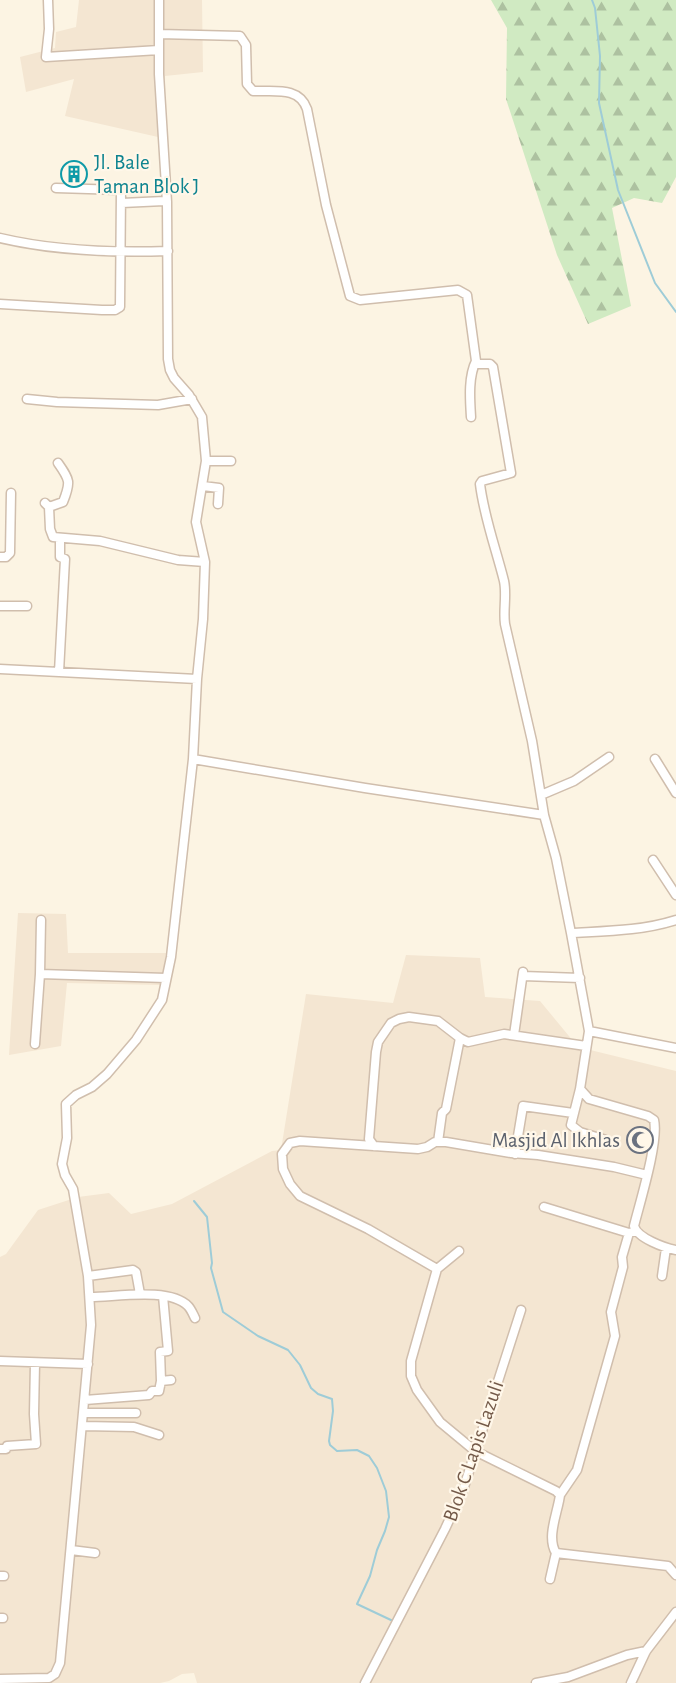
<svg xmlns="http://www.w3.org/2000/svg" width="676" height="1683" font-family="'Alegreya Sans',sans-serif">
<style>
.residential{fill:#f4e6d2}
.forest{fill:url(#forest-firs)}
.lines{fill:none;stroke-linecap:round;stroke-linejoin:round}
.stream{stroke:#9eccd7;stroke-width:2}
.minor-casing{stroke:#d0bead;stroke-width:11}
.minor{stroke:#fff;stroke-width:8}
.labels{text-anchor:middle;stroke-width:4.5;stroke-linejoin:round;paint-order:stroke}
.culture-label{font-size:21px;fill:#0d838f;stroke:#fff7e9;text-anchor:start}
.worship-label{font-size:21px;fill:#5b616d;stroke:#fff7e9;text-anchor:end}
.street-label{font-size:21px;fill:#745a49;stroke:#fff7e9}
</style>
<defs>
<pattern id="forest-firs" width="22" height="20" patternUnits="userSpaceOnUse" patternTransform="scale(1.5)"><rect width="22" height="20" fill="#d0eac2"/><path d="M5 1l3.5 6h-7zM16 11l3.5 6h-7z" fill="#adc1a0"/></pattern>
</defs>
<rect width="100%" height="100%" fill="#fcf4e3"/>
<!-- residential -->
<path class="residential" d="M79,0H202L203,72L165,76L158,137L65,116L74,79L26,92L20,57L55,48L56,32L76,27Z
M18,913L66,914L68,953H166L161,985L67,983L61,1046L9,1055Z
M406,955L480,958L485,997L540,1001L578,1047L676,1071V1683H197L194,1673L182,1674L169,1681L160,1683H42V1681L0,1680V1257L6,1254L38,1210L78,1197L109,1193L131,1214L172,1204L272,1151L281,1150L306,994L393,1003Z"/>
<!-- forest -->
<path class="forest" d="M491,0H676V177L662,203L634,198L612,208L631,306L588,324L557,255L506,99L507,28Z"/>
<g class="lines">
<!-- stream -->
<path class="stream" d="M592,0L595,8L600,56L599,103L618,190L655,283L676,312
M194,1201L207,1217L212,1263L211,1268L223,1312L258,1336L288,1350L300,1365L311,1388L318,1394L332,1399L333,1411L329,1441L330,1445L337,1451L357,1450L369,1456L377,1468L386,1491L389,1517L385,1531L377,1550L370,1576L357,1604L393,1621"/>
<defs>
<path id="minor" d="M48,0L49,29L46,57L159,50
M159,34L240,36L246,45L247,84L253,91C274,92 299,86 307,109L326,205L350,296L360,300L458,290L467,295L476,361L478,364H490L493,367L511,473L482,481L480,484C484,517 496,549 504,581C507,595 503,610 505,624L532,741L544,815L556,858L571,933L589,1031L580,1089L589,1099L648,1116L654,1120C659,1141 640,1202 634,1226C637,1238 665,1248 676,1250
M122,203L164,201
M0,238C55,251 111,253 168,251
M0,304L102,310H115L120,307L121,190L56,188
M27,399L57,402L158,405L192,399
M471,417C470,400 468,377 476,361
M206,461H231
M203,486L219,488L218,504
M45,503L49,507L50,529L53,537L100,541L178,560L205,562
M49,507L63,502C71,482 70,480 58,463
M0,557H6L10,553L11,493
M0,606H27
M0,669L197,679
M59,672L65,559L60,557V538
M193,759L365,788L544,815
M655,759L676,793
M541,795L574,781L609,757
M653,860L676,895
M571,933C607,931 641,931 676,920
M40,974L166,978
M523,976L580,978
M589,1031L676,1048
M514,1035L523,972
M35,1044L40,974L41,920
M580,1089L571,1125L580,1132L606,1140
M438,1142L442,1113L446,1109L460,1038
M374,1146L369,1139L376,1052L378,1042L391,1023L399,1019L409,1017L438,1021L460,1038L468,1042L504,1034L586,1046
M515,1154L523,1106L573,1113
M544,1207L629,1233
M437,1269L459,1251
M88,1276L133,1270L136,1272L140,1294
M662,1276L666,1248
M91,1297C115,1297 170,1287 188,1306C191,1309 193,1314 195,1318
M0,1361L88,1364
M161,1381L160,1352L168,1351L163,1296
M85,1400L149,1395L152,1391H159L161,1381L171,1380
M84,1413H136
M83,1426L134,1427L159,1435
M0,1449H6L7,1446L36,1444L34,1414L35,1363
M560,1495L577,1470L615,1336L611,1312L623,1267L622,1257L629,1233L636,1231
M71,1550L95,1553
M556,1553L668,1566L676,1575
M0,1576H4
M550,1579L556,1553C546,1537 558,1512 560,1495L556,1491L475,1451L440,1422L417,1390L411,1376V1361L437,1269L368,1229L300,1196L290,1184L283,1169L282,1154L290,1143L300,1141L418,1149L427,1147L435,1142H446L511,1153L538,1155L614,1167L647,1175
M0,1618H3
M0,1679L49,1678L55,1674L60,1663L91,1325L88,1276L73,1189L65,1175L62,1164L67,1138L66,1104L76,1095L92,1087L107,1074L136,1040L162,1000L171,957L193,759L197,679L203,619L205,562L196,522L206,461L202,417L189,395L174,378L170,370L168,359L167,202L159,74V0
M365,1683L445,1529L463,1490L521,1310
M536,1683L568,1677L627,1655L646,1651
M631,1683L646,1651L676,1612"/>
</defs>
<!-- minor casing -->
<use href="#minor" class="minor-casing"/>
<!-- minor -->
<use href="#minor" class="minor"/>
</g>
<!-- icons -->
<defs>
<symbol id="building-ring" viewBox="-11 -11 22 22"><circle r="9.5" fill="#fff7e9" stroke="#0f9aa8" stroke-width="1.5"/><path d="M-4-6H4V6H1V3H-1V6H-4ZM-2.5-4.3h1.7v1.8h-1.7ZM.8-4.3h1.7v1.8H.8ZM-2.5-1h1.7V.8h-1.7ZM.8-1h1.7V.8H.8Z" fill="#0f9aa8"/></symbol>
<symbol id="mosque-ring" viewBox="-11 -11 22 22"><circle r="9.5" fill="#fff7e9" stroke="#6b7280" stroke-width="1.5"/><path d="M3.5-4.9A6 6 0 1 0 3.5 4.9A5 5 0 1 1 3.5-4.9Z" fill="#6b7280"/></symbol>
</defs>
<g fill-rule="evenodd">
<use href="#building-ring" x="59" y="159" width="30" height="30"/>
<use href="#mosque-ring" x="625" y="1125" width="30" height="30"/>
</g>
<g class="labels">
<!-- culture labels -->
<g class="culture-label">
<text x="94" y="169">Jl. Bale<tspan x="94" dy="24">Taman Blok J</tspan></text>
</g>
<!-- worship labels -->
<g class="worship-label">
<text x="620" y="1147">Masjid Al Ikhlas</text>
</g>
<!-- street labels -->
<g class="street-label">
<text transform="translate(473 1451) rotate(-71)" y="7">Blok C Lapis Lazuli</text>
</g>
</g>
</svg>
